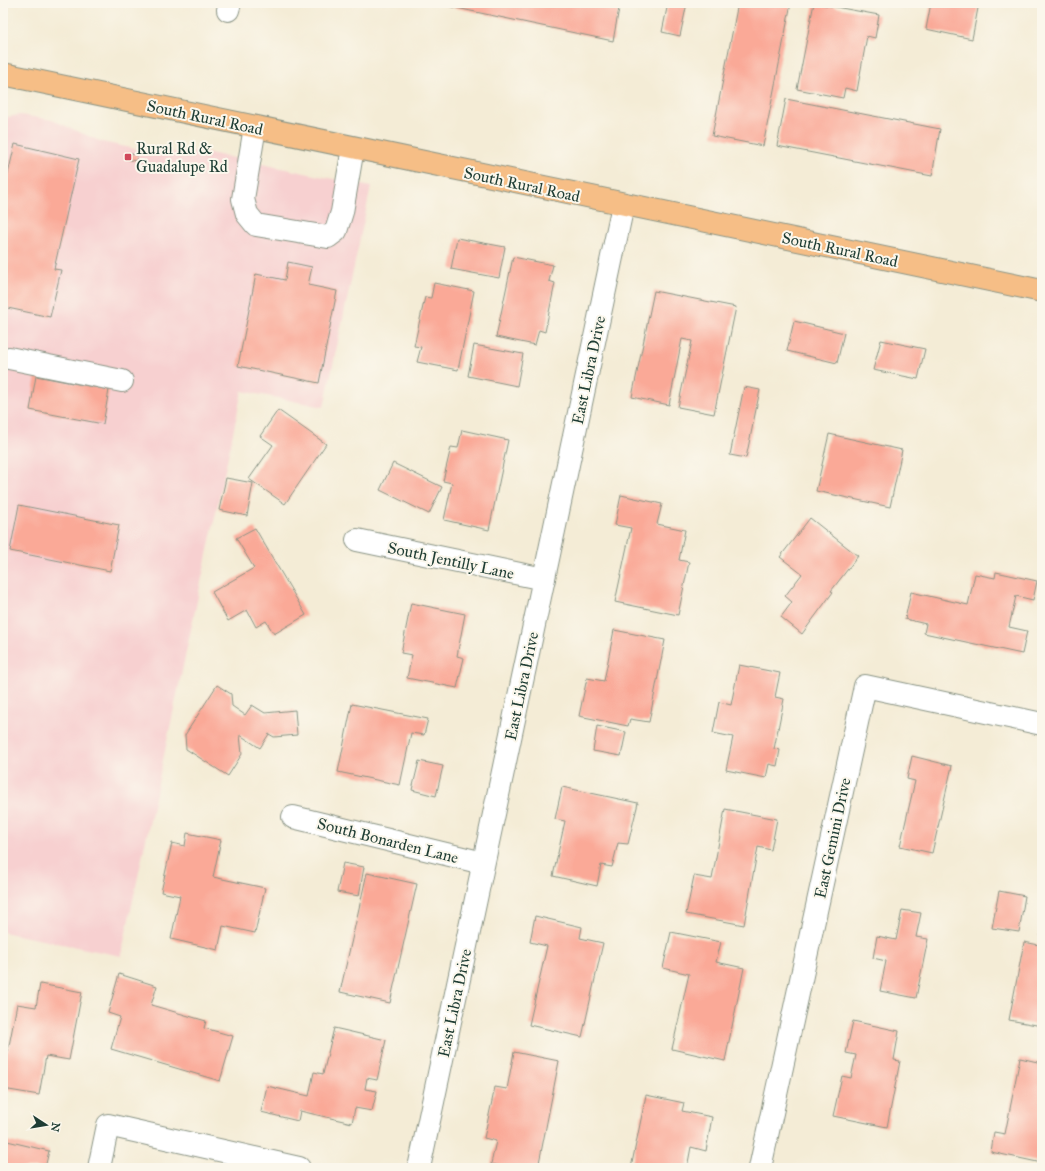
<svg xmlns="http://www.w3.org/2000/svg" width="1045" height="1171" font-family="'IM FELL Great Primer',serif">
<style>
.built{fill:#f7d0d0}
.building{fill:#faa997}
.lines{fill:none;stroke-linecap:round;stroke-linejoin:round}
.minor-casing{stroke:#8a9485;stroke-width:24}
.major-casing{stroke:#8a9485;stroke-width:24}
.minor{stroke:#fff;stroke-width:22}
.major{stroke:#f6be86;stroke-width:22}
.poi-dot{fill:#d1495b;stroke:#fbf7ec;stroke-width:1.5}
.labels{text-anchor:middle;stroke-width:4;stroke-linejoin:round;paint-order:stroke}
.street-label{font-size:16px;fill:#1f3d34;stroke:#fbf7ec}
.poi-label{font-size:16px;fill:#1f3d34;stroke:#fbf7ec;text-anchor:start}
</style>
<rect width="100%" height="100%" fill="#fbf7ec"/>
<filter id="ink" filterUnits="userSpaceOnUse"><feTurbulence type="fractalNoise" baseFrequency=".025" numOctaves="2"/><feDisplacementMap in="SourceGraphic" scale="8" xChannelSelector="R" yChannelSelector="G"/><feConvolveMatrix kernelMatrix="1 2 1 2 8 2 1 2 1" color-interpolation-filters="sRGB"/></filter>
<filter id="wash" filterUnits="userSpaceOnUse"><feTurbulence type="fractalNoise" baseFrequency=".012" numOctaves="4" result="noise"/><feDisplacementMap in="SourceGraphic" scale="16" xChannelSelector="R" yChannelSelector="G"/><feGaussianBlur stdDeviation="0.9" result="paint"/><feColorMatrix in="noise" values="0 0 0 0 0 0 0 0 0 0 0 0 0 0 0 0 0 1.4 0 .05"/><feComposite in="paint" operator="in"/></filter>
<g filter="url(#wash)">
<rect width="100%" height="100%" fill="#f4ecd6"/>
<!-- built -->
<path class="built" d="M20,115L52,120L102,142L155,153L200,151L371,187L324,407L242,391L121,956L3,932V121L7,117Z"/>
<g id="blocks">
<!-- building -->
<path class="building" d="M433,3H620L613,41Z
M668,3H687L680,36L662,32Z
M738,3H791L763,146L712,136Z
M814,3L879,15L875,38L867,36L857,91L845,88L843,98L797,89Z
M931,3H979L972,39L926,29Z
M786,99L940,129L932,176L777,146Z
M15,144L79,159L54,269L61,270L50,317L3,307V195Z
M126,153L137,155L136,161L125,159Z
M457,238L505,247L499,278L451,269Z
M513,257L553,265L549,281L555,283L545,332L539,330L535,345L496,337Z
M288,262L312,267L308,285L337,291L319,383L238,366L256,274L285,280Z
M434,283L474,291L458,370L417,362L421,347L414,346L425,297L431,298Z
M654,291L736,307L714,414L678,407L692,341L682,339L669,405L632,397Z
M794,321L844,333L837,363L787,351Z
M881,340L925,349L918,379L873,370Z
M474,345L523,354L517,386L468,376Z
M36,376L109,390L103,424L30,410Z
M744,387L760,390L746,458L730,455Z
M278,410L326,444L285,504L249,479L273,445L260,436Z
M462,430L508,440L489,530L444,520L452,483L443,481L451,447L458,448Z
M829,434L902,450L890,507L816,491Z
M393,463L442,487L429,514L380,490Z
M226,478L253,483L247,516L219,510Z
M621,495L662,504L657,524L685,530L679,560L689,562L678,615L615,602L631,528L615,525Z
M19,505L119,525L110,571L10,551Z
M810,518L858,556L831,591L833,592L802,634L781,617L792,602L785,596L802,574L780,557Z
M255,528L306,615L274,634L266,621L256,627L247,610L228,621L212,592L254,568L236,538Z
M996,572L1037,581L1033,600L1016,596L1009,627L1027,631L1022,654L924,633L926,624L905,619L911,592L968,605L975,574L995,578Z
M411,603L465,614L457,656L464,658L457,688L407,678L412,655L401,653Z
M614,630L665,640L649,722L630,719L628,726L579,716L587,678L604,681Z
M739,665L780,673L775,697L784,699L774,749L780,750L777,766L769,764L766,778L726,770L733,737L713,733L719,702L731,705Z
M217,685L231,694L232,706L245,715L252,705L265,713L295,710L297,735L274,737L269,734L260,748L240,735L242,754L228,776L186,749L185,735Z
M352,704L428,719L424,735L411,733L400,785L338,772Z
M597,726L626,732L621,756L593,751Z
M912,756L952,766L932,853L900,846L915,781L907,779Z
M419,761L443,766L436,796L412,790Z
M562,787L638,803L628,844L618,843L612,867L601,865L597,886L553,876L565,821L555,819Z
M725,809L777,819L771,850L758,847L744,925L686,914L694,876L712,879Z
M187,833L221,840L213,877L265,888L255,933L223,926L218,950L171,939L180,896L161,892L172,843L185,846Z
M343,863L364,867L359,896L337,892Z
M367,873L417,884L390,1003L340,992Z
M999,891L1025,896L1019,932L992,928Z
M902,910L921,913L916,937L928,939L916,998L880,991L886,961L873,958L877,936L896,940Z
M535,916L582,927L580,938L603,943L582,1037L529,1025L547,946L530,942Z
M1041,930H1042V1026L1009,1020L1024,942L1039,945Z
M671,932L721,942L716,962L744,968L725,1061L672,1049L689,974L663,968Z
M119,974L157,986L151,1005L206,1021L204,1028L233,1036L220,1081L111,1049L120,1017L108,1013Z
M40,984L82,992L69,1060L46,1056L39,1095L3,1089V1050L8,1051L17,1004L36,1007Z
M853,1021L899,1031L894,1060L900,1061L887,1127L833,1116L842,1076L851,1078L856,1055L846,1053Z
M334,1028L386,1040L377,1080L367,1078L365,1089L377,1091L372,1111L355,1108L352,1123L300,1111L298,1121L261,1112L267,1086L309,1096L314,1072L323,1074Z
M514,1052L559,1061L538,1168H511L491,1164L496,1141L484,1138L495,1087L507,1089Z
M1020,1058L1042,1063V1163L991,1152L994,1132L1005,1134Z
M646,1095L684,1103L682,1111L712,1117L706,1151L691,1147L687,1168H631Z
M3,1140L49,1151L45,1168H3Z"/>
</g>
</g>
<g filter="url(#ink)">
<use href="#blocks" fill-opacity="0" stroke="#8a9485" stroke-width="1"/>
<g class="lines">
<defs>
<path id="minor" d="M228,10L230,3
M255,127L243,199L247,214L256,225L328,237L336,231L342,212L353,148
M9,358L122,381
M357,540L544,579
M293,817L483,863
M99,1168L108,1125L299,1168
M419,1168L623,205
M760,1168L865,686L1042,724"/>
<path id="major" d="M3,74L1042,291"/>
</defs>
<!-- minor casing -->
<use href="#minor" class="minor-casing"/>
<!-- major casing -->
<use href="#major" class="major-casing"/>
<!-- minor -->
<use href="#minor" class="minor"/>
<!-- major -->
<use href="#major" class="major"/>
</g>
</g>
<!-- markers -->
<rect class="poi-dot" x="124" y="153" width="8" height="8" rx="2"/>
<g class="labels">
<!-- street labels -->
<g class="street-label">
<text transform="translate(205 117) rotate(12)" y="6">South Rural Road</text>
<text transform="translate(522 184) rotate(12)" y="6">South Rural Road</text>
<text transform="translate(840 249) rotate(12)" y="6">South Rural Road</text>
<text transform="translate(588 370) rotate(-78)" y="6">East Libra Drive</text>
<text transform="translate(451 560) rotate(12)" y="6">South Jentilly Lane</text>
<text transform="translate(521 686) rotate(-78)" y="6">East Libra Drive</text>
<text transform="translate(832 838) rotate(-78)" y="6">East Gemini Drive</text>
<text transform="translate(388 840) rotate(14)" y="6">South Bonarden Lane</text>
<text transform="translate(454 1003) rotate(-78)" y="6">East Libra Drive</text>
</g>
<!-- poi labels -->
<g class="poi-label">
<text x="136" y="154">Rural Rd &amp;<tspan x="136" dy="18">Guadalupe Rd</tspan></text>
</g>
</g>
<!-- margin -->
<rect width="1045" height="1171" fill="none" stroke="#fbf7ec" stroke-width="16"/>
<!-- north arrow -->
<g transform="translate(46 1125) rotate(102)" stroke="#fbf7ec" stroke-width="3" paint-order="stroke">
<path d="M0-3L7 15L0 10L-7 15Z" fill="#1f3d34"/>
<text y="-6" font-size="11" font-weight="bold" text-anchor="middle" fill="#1f3d34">N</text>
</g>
</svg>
